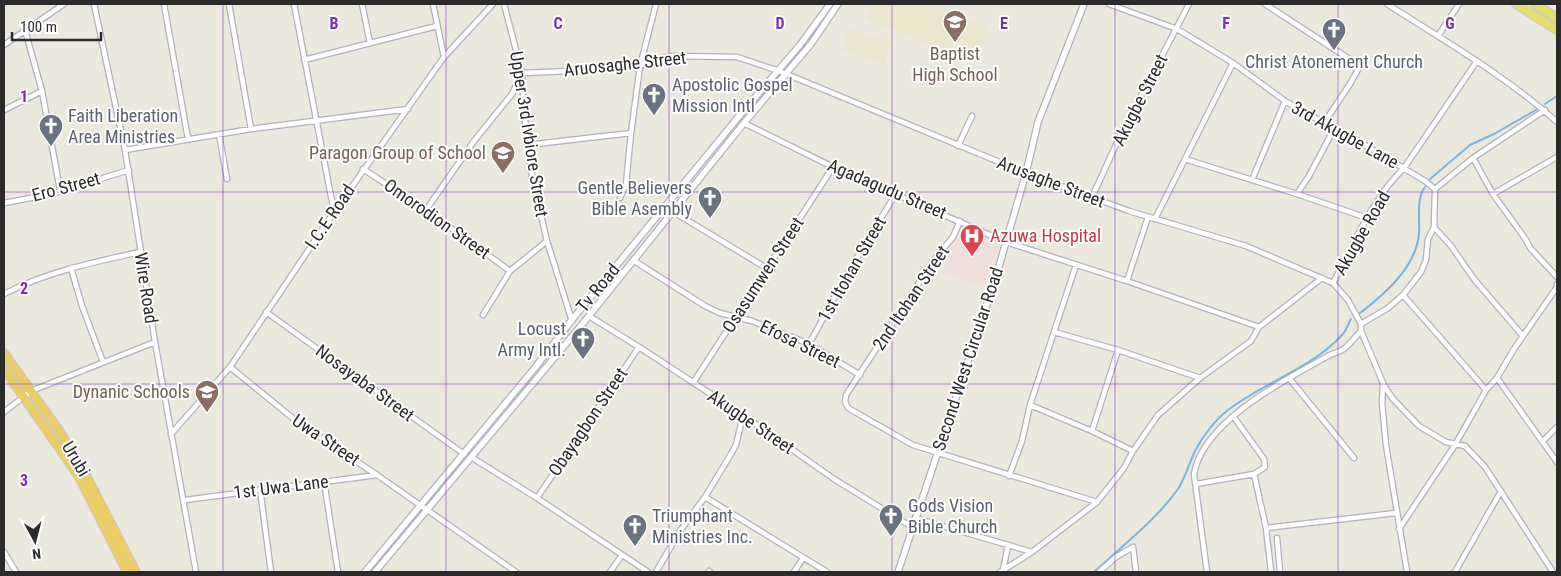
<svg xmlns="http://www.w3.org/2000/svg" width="1561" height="576" font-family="'Roboto Condensed',sans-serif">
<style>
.education{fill:#ebe7cf}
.medical{fill:#f1dfdc}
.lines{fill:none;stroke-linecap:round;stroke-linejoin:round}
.stream{stroke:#7ab4e4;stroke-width:2}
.minor-casing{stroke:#b1b1bd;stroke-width:7}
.tertiary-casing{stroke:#b1b1bd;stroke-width:8}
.primary-casing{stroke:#c8c8c8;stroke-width:10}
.trunk-casing{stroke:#c8c8c8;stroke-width:10}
.minor{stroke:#fff;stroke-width:4.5}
.tertiary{stroke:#fff;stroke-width:5.5}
.primary{stroke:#e4df6a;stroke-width:8}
.trunk{stroke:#eacd67;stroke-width:8}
.grid{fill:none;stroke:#7b2cbf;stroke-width:1;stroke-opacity:0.55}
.labels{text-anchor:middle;stroke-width:4;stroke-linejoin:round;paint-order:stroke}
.education-label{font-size:18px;fill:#785e54;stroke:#fff;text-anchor:end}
.worship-label{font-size:18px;fill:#5b616d;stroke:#fff;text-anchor:start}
.street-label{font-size:18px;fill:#2b2b2b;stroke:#fff}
.health-label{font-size:18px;fill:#be3a42;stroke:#fff;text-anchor:start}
.grid-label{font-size:16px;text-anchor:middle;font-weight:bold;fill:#7b2cbf;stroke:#fff;stroke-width:4;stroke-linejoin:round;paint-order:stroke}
</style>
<rect width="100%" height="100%" fill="#ebe8de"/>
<!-- education -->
<path class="education" d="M871,4H929L988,26L976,61L865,20Z
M849,29L891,43L884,65L842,50Z"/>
<!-- medical -->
<path class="medical" d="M960,227L1001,243L983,288L942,272Z"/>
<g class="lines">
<!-- stream -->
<path class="stream" d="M1545,104L1557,96
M1430,179L1470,145L1494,134L1536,110
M1360,313C1385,294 1417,266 1419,233C1420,219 1416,199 1425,187
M1094,572C1122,546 1155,521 1178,489C1185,478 1189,464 1195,451C1202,437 1215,420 1228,410C1264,382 1311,369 1342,335C1346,331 1348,324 1351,319"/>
<defs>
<path id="minor" d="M94,4L125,150L155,342L196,572
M164,4L188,139
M229,4L251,129
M294,4L334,212
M362,4L370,43
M433,4L444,57
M504,4L522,73L524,112L532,177L547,241L572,321
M1109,4L1177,29L1233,63L1285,101L1324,123L1335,127L1425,181L1435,189L1434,227L1428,239L1426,260L1421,272L1403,295L1388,308L1361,324
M1265,4L1360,66L1350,84L1324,123
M1387,4C1445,41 1506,76 1557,122
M25,30L42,91L60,190
M1438,36L1459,4
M4,45L64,4
M304,60L437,26
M4,110L42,91
M1545,110L1473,158L1493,194L1524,237L1531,249L1557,277
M744,123L833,167L1006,242L1127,281L1259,327
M219,134L227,179
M527,145L631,133
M958,146L972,116
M125,150L251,129L408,109
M1185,159L1297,194L1367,218
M363,169L426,210L510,271
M1252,180L1285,101
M1435,189L1473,158
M1297,194L1309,176L1335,127
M1493,194L1557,157
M1092,197L1121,134L1189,4
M620,198L626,184L631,133L640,66L656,4
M4,203L52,194L129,170
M426,210L474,141L512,94L522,73L617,69L640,66L653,60L672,56L737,57L779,71L1026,173L1129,211L1246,246L1333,283L1348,300L1361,324V331L1383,383L1382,403L1386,445L1407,572
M672,211L768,269
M1155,219L1233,63
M960,221L953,237L933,261L846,395L845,402L848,408L913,445L1097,502
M1434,227L1451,246L1474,279L1523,336
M633,260L705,306L720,313L752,321L809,344L860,375
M71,268L82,306L103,362
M1127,281L1148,217
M1333,283C1354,244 1372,199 1404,168L1477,61
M4,294C46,272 94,262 140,252
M1403,295L1486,390
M266,312L464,454
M483,315L510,271L547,241
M589,316L639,347L743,415L834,479L912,527
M1054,332L1118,350L1200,378
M809,344L849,271L895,195
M230,367L300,424L377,475L516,572
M1289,378L1354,458
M1497,378L1557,462
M693,383L833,167
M1383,384L1393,399L1419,426L1446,442L1465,446L1485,467L1553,572
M1030,405L1092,431L1133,451
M4,412L31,391L155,342
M1233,416L1264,459L1265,467L1254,474
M1092,431L1118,350
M171,434L230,367L334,212L444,57L493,4
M1543,441L1557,427
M471,457L537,498L648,572
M1009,476L1022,441L1030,405L1076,265
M324,481L338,572
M1196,484L1254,474L1266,528L1271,572
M260,489L271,572
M705,497L827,572
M537,498L639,347
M185,500L377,475
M915,518L1032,552
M1266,528L1396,513
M1399,529L1455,445L1486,390L1497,378L1514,349L1557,287V284
M1277,538L1280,572
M4,552L16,572
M709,571L710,572
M1003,571L1008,545
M610,572L622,555
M656,572L680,531L705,497L731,454L736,445L743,415
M794,572L803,558
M1000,572L1032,552L1097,502L1124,468L1133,451L1158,415L1200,378L1251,341L1259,327L1322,278
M1099,572L1116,557L1133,547L1136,572
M1207,572L1194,474C1203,421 1285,380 1328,356C1334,353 1340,352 1345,348C1351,343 1356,336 1361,331
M1455,572L1501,491"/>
<path id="tertiary" d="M365,572L534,369L575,316L740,115L800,45L830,4
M375,572L580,327L744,123L811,44L838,4
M898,572L995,280L1026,173L1038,122L1084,4"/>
<path id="primary" d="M1516,4L1557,30
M1535,4L1557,18"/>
<path id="trunk" d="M4,353L60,432L84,471L136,572
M4,369L79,477L127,572"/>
</defs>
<!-- minor casing -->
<use href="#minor" class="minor-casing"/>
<!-- tertiary casing -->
<use href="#tertiary" class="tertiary-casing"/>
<!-- primary casing -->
<use href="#primary" class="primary-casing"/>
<!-- trunk casing -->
<use href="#trunk" class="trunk-casing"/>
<!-- minor -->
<use href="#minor" class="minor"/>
<!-- tertiary -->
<use href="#tertiary" class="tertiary"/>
<!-- primary -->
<use href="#primary" class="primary"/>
<!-- trunk -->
<use href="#trunk" class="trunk"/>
</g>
<!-- grid -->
<path class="grid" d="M223,4V572M446,4V572M669,4V572M892,4V572M1115,4V572M1338,4V572M4,192H1557M4,384H1557"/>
<!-- icons -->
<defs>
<symbol id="university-pin" viewBox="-11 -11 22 30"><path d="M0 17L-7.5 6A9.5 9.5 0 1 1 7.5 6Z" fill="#8d6e63" stroke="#fff"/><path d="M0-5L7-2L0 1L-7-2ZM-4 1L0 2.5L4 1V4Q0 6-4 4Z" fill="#fff"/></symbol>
<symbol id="church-pin" viewBox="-11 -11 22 30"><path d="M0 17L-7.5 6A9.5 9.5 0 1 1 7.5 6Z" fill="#6b7280" stroke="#fff"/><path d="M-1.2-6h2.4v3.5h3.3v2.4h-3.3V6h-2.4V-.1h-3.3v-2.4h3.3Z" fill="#fff"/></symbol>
<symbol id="school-pin" viewBox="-11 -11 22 30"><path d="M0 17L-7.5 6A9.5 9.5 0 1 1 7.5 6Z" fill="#8d6e63" stroke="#fff"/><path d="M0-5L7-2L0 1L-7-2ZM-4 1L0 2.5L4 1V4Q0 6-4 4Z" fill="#fff"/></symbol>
<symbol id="hospital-pin" viewBox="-11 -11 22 30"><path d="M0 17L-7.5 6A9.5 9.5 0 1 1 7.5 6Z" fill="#e0444e" stroke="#fff"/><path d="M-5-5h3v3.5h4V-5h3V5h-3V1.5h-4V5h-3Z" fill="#fff"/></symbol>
</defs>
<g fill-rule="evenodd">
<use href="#university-pin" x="941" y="8" width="28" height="38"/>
<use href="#church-pin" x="1320" y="16" width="28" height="38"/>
<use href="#church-pin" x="640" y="81" width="28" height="38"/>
<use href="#church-pin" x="37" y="112" width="28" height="38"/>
<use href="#school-pin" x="489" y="139" width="28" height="38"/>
<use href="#church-pin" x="696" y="184" width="28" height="38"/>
<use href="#hospital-pin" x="958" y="222" width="28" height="38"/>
<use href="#church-pin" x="569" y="325" width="28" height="38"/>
<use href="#school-pin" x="193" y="378" width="28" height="38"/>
<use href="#church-pin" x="877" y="502" width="28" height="38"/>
<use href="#church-pin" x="621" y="512" width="28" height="38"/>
</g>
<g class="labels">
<!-- education labels -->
<g class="education-label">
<text x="955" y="60" text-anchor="middle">Baptist<tspan x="955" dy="21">High School</tspan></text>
<text x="486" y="159">Paragon Group of School</text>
<text x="190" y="398">Dynanic Schools</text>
</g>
<!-- worship labels -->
<g class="worship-label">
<text x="1334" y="68" text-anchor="middle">Christ Atonement Church</text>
<text x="672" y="91">Apostolic Gospel<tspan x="672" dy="21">Mission Intl</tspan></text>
<text x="68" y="122">Faith Liberation<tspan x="68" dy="21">Area Ministries</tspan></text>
<text x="692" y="194" text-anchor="end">Gentle Believers<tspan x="692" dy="21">Bible Asembly</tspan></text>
<text x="566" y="335" text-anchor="end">Locust<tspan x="566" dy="21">Army Intl.</tspan></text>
<text x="908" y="512">Gods Vision<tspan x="908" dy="21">Bible Church</tspan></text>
<text x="652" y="522">Triumphant<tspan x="652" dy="21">Ministries Inc.</tspan></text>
</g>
<!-- street labels -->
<g class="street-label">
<text transform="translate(625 64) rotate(-6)" y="6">Aruosaghe Street</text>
<text transform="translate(1140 100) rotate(-63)" y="6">Akugbe Street</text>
<text transform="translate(529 134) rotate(81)" y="6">Upper 3rd Ivbiore Street</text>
<text transform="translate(1345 135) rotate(29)" y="6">3rd Akugbe Lane</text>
<text transform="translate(1051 182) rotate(21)" y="6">Arusaghe Street</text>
<text transform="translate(66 187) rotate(-15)" y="6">Ero Street</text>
<text transform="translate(887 189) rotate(23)" y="6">Agadagudu Street</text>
<text transform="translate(330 217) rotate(-56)" y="6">I.C.E Road</text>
<text transform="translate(437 219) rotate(35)" y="6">Omorodion Street</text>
<text transform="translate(1362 233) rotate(-60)" y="6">Akugbe Road</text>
<text transform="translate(852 269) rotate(-60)" y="6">1st Itohan Street</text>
<text transform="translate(763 275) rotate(-57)" y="6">Osasumwen Street</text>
<text transform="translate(146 288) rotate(81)" y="6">Wire Road</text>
<text transform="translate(598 288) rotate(-51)" y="6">Tv Road</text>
<text transform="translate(911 298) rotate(-56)" y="6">2nd Itohan Street</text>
<text transform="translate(800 344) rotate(26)" y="6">Efosa Street</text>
<text transform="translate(968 359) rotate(-72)" y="6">Second West Circular Road</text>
<text transform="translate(365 383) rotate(36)" y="6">Nosayaba Street</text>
<text transform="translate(588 422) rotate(-56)" y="6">Obayagbon Street</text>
<text transform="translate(751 422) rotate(34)" y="6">Akugbe Street</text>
<text transform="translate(326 440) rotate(34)" y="6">Uwa Street</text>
<text transform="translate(76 459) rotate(59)" y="6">Urubi</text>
<text transform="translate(281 487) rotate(-7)" y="6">1st Uwa Lane</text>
</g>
<!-- health labels -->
<g class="health-label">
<text x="990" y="242">Azuwa Hospital</text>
</g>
</g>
<g class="grid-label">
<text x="334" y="29">B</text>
<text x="558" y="29">C</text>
<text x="780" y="29">D</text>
<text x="1004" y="29">E</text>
<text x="1226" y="29">F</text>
<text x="1450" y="29">G</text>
<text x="24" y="102">1</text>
<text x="24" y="294">2</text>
<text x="24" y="486">3</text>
</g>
<!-- border -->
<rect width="1561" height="576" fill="none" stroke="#2b2b2b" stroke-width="10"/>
<!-- north arrow -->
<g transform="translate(35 541) rotate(173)" stroke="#ffffff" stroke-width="4" paint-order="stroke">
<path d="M0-4L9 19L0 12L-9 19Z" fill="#2b2b2b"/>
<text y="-8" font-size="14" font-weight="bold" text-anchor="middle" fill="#2b2b2b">N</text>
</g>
<!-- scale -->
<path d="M12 32v8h89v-8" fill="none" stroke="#2b2b2b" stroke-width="2.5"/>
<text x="20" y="32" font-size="15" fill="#2b2b2b" stroke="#ffffff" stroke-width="4" paint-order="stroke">100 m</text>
</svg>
